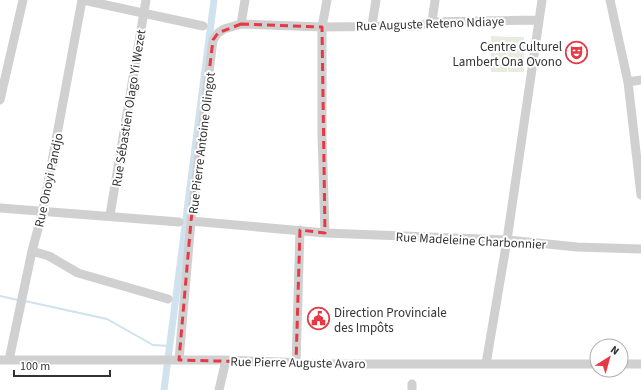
<svg xmlns="http://www.w3.org/2000/svg" width="641" height="390" font-family="'Source Sans 3',sans-serif">
<style>
.green{fill:#e6ecdf}
.lines{fill:none;stroke-linecap:round;stroke-linejoin:round}
.stream{stroke:#cfe2ee;stroke-width:2}
.canal{stroke:#cfe2ee;stroke-width:7}
.minor{stroke:#d0d0d0;stroke-width:9}
.marked{fill:none;stroke:#e63946;stroke-width:3;stroke-dasharray:8 5;stroke-linejoin:round}
.labels{text-anchor:middle;stroke-width:4;stroke-linejoin:round;paint-order:stroke}
.street-label{font-size:13px;fill:#333;stroke:#fff}
.poi-label{font-size:13px;fill:#333;stroke:#fff;text-anchor:end}
</style>
<rect width="100%" height="100%" fill="#fff"/>
<!-- green -->
<path class="green" d="M491,36L508,37L507,72H491Z
M508,37H524V72H508Z"/>
<g class="lines">
<!-- stream -->
<path class="stream" d="M0,296L18,300
M25,301L107,319L153,345L170,346"/>
<!-- canal -->
<path class="canal" d="M164,390L214,0"/>
<!-- minor -->
<path class="minor" d="M83,0L203,26
M610,0L628,82L641,195
M432,22L435,0
M241,24L245,0
M372,25L376,0
M628,82L641,80
M0,100L23,0
M0,208L179,222
M110,215L146,0
M191,221L325,233L507,240L577,247L641,249
M325,233L322,135V27L327,0
M32,251L49,256L78,273L168,299
M0,360H226L331,364H597
M9,360L32,251L43,210L82,0
M179,360L191,221L213,40L218,33L224,29L241,24L322,27L418,26L432,22L538,20
M296,363L300,230
M486,364L507,240L542,0
M621,364H641
M412,384V390
M219,390L226,360"/>
</g>
<!-- marked area -->
<path class="marked" d="M241,24L322,27L325,233L300,230L296,363L179,360L191,221L213,40L218,33Z"/>
<!-- icons -->
<defs>
<symbol id="theatre-ring" viewBox="-11 -11 22 22"><circle r="9.5" fill="#fff" stroke="#e63946" stroke-width="1.5"/><path d="M-5-5.5Q0-4 5-5.5V0Q5 5 0 6Q-5 5-5 0ZM-3.3-2.5H-1v1.5H-3.3ZM1-2.5H3.3v1.5H1ZM-2.8 1Q0 5.5 2.8 1Z" fill="#e63946"/></symbol>
<symbol id="civic-ring" viewBox="-11 -11 22 22"><circle r="9.5" fill="#fff" stroke="#e63946" stroke-width="1.5"/><path d="M-.6-6.5H3V-4.5H.6V-3L4-1V1h2V6H-6V1h2V-1L-.6-3ZM-1.2 2.5V6h2.4V2.5Z" fill="#e63946"/></symbol>
</defs>
<g fill-rule="evenodd">
<use href="#theatre-ring" x="564" y="40" width="25" height="25"/>
<use href="#civic-ring" x="306" y="306" width="25" height="25"/>
</g>
<g class="labels">
<!-- street labels -->
<g class="street-label">
<text transform="translate(430 23) rotate(-2)" y="5">Rue Auguste Reteno Ndiaye</text>
<text transform="translate(128 108) rotate(-81)" y="5">Rue Sébastien Olago Yi Wezet</text>
<text transform="translate(201 143) rotate(-83)" y="5">Rue Pierre Antoine Olingot</text>
<text transform="translate(48 180) rotate(-78)" y="5">Rue Onoyi Pandjo</text>
<text transform="translate(471 240) rotate(3)" y="5">Rue Madeleine Charbonnier</text>
<text transform="translate(298 362) rotate(1)" y="5">Rue Pierre Auguste Avaro</text>
</g>
<!-- poi labels -->
<g class="poi-label">
<text x="562" y="51">Centre Culturel<tspan x="562" dy="15">Lambert Ona Ovono</tspan></text>
<text x="334" y="317" text-anchor="start">Direction Provinciale<tspan x="334" dy="15">des Impôts</tspan></text>
</g>
</g>
<!-- north arrow -->
<g transform="translate(609 358) rotate(37)"><circle r="19" fill="#ffffff" stroke="#adadad"/>
<path d="M0-3L7 15L0 10L-7 15Z" fill="#e63946"/>
<text y="-6" font-size="11" font-weight="bold" text-anchor="middle" fill="#333333">N</text>
</g>
<!-- scale -->
<path d="M14 370v6h96v-6" fill="none" stroke="#333333" stroke-width="2"/>
<text x="20" y="370" font-size="12" fill="#333333" stroke="#ffffff" stroke-width="3" paint-order="stroke">100 m</text>
</svg>
